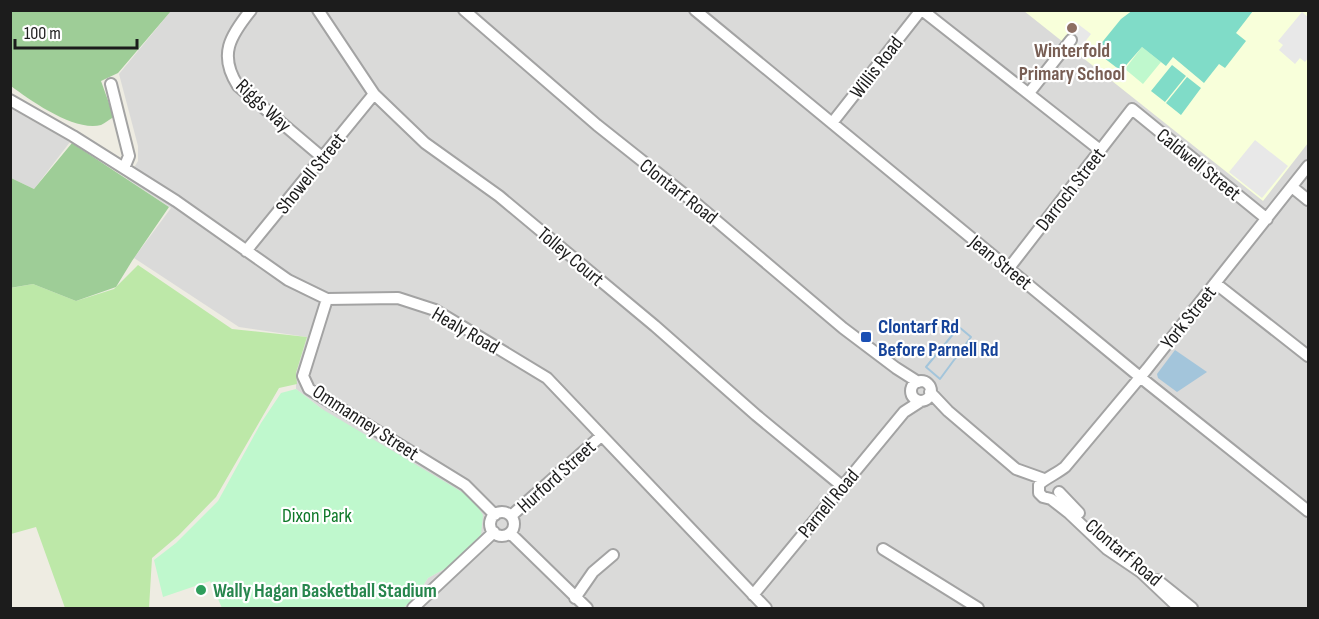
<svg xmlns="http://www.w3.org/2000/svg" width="1319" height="619" font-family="'Sofia Sans Condensed',sans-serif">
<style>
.residential{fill:#dadad9}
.education{fill:#f8ffda}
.grass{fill:#bde8a8}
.forest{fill:#9ecd97}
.park{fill:#bff8cd}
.pitch{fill:#80dcc8}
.parking{fill:#e8e8e8}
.water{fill:#a3c5db}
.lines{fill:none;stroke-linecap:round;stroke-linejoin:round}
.stream{stroke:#a3c5db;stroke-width:2}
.minor-casing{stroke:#a3a3a3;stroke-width:14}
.minor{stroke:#fff;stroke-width:10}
.education-dot{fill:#8d6e63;stroke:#fff;stroke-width:2}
.transit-dot{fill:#1a4fb4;stroke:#fff;stroke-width:2}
.leisure-dot{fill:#2e9e5b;stroke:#fff;stroke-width:2}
.labels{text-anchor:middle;stroke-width:4.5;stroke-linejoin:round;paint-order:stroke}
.education-label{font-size:20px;font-weight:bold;fill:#785e54;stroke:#fff}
.street-label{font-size:20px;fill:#1c1c1c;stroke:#fff}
.transit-label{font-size:20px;font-weight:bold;fill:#164399;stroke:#fff;text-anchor:start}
.park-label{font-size:20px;fill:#0d7828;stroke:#fff}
.leisure-label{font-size:20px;font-weight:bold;fill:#27864d;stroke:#fff;text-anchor:start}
</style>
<rect width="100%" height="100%" fill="#eeece2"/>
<!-- residential -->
<path class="residential" d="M171,11H1308V608H403L415,598L428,578L450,566L322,409L296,389V373L307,337L239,327L134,258L171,208L127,179L138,161V146L119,74Z
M10,108L70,142L34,189L11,178Z"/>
<!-- education -->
<path class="education" d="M1024,11H1308V143L1263,201Z"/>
<!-- grass -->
<path class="grass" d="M138,265L232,329L307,337L296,373L297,384L279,388L216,497L179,535L152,558L149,608H65L36,527L11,534V288L33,284L76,301L114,289Z"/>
<!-- forest -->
<path class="forest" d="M11,10H171V11L118,73L101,81L114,117C110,119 105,123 101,125C75,132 31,101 11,86Z
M72,143L169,207L132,261L116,287L76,301L33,284L10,288L11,178L34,189Z"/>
<!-- park -->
<path class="park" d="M1142,47L1161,62L1143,84L1125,69Z
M296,389L322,409L472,498L483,515L481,535L450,566L428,578L415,598L403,608H222L210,581L163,597L154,560L176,543L218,501L261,423L281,393Z"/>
<!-- pitch -->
<path class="pitch" d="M1133,10H1253V11L1236,33L1246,41L1225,68L1219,64L1204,83L1173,57L1166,66L1142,47L1121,71L1095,51L1121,19Z
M1172,65L1186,76L1165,102L1151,91Z
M1187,77L1201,88L1181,115L1166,103Z"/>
<!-- parking -->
<path class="parking" d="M1302,12L1308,17V58L1305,62L1300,58L1295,64L1279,50L1283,45L1278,41Z
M1078,24L1091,34L1081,47L1068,37Z
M1255,140L1288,166L1262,198L1229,172Z"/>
<!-- water -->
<path class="water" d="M1175,350L1207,372L1177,392L1158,378L1157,374Z"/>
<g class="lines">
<!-- stream -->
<path class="stream" d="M959,327L971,337L940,379L926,367Z"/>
<defs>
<path id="minor" d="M251,10C230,36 218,55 238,86L323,158
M318,10L374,94L425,143L499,196L655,326L756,415L842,486
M464,10L597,125L699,206L843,328L896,368L918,382
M695,10L1140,377L1308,511
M922,10L1100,150
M111,84L129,156L124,168
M1029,93L1071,40
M10,100L73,136L176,201L288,280L327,299L398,298L435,310L547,378L766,608
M832,123L921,10
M1292,187L1308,200
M246,251L374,94
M1009,268L1132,109L1267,219
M1215,283L1308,356
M327,299L303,376L309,389L465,485L495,515
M911 391a10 10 0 1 1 20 0a10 10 0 1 1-20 0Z
M930,392L948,411L1016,469L1044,479
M1059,492L1079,513
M490 524a12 12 0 1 1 24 0a12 12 0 1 1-24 0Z
M511,516L601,436
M510,533L587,608
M883,549L978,608
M1157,580L1192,608
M753,595L904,412L921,401
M575,598L593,572L613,555
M413,608L494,532
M1179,608L1141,572L1107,549L1069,513L1051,499L1043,497L1039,493V485C1042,480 1058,473 1065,467L1147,369L1308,166"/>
</defs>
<!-- minor casing -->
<use href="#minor" class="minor-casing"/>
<!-- minor -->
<use href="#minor" class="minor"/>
</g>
<!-- markers -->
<circle class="education-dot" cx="1072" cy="28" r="6"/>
<rect class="transit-dot" x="860" y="331" width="12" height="12" rx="3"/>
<circle class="leisure-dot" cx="201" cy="590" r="6"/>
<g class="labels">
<!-- education labels -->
<g class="education-label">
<text x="1072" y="57">Winterfold<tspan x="1072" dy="23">Primary School</tspan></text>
</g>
<!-- street labels -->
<g class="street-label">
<text transform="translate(876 67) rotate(-52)" y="7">Willis Road</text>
<text transform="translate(264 105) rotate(43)" y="7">Riggs Way</text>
<text transform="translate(1199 164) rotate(39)" y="7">Caldwell Street</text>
<text transform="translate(310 173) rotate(-51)" y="7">Showell Street</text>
<text transform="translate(1070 189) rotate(-52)" y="7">Darroch Street</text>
<text transform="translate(679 191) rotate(38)" y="7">Clontarf Road</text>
<text transform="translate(571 256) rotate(40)" y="7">Tolley Court</text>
<text transform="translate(1001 262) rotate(39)" y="7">Jean Street</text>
<text transform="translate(1188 317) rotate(-51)" y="7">York Street</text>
<text transform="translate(466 330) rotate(30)" y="7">Healy Road</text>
<text transform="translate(366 422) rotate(33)" y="7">Ommanney Street</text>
<text transform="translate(556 476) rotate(-42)" y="7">Hurford Street</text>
<text transform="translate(828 503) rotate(-50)" y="7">Parnell Road</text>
<text transform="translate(1124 552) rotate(40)" y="7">Clontarf Road</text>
</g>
<!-- transit labels -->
<g class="transit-label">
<text x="878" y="333">Clontarf Rd<tspan x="878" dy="23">Before Parnell Rd</tspan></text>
</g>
<!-- park labels -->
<g class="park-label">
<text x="317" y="522">Dixon Park</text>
</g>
<!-- leisure labels -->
<g class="leisure-label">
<text x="213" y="597">Wally Hagan Basketball Stadium</text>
</g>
</g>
<!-- border -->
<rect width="1319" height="619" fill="none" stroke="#1c1c1c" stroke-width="24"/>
<!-- scale -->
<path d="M15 39v9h122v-9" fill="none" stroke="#1c1c1c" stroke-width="3"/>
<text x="24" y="39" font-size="18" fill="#1c1c1c" stroke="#ffffff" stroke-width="4.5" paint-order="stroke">100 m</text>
</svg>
